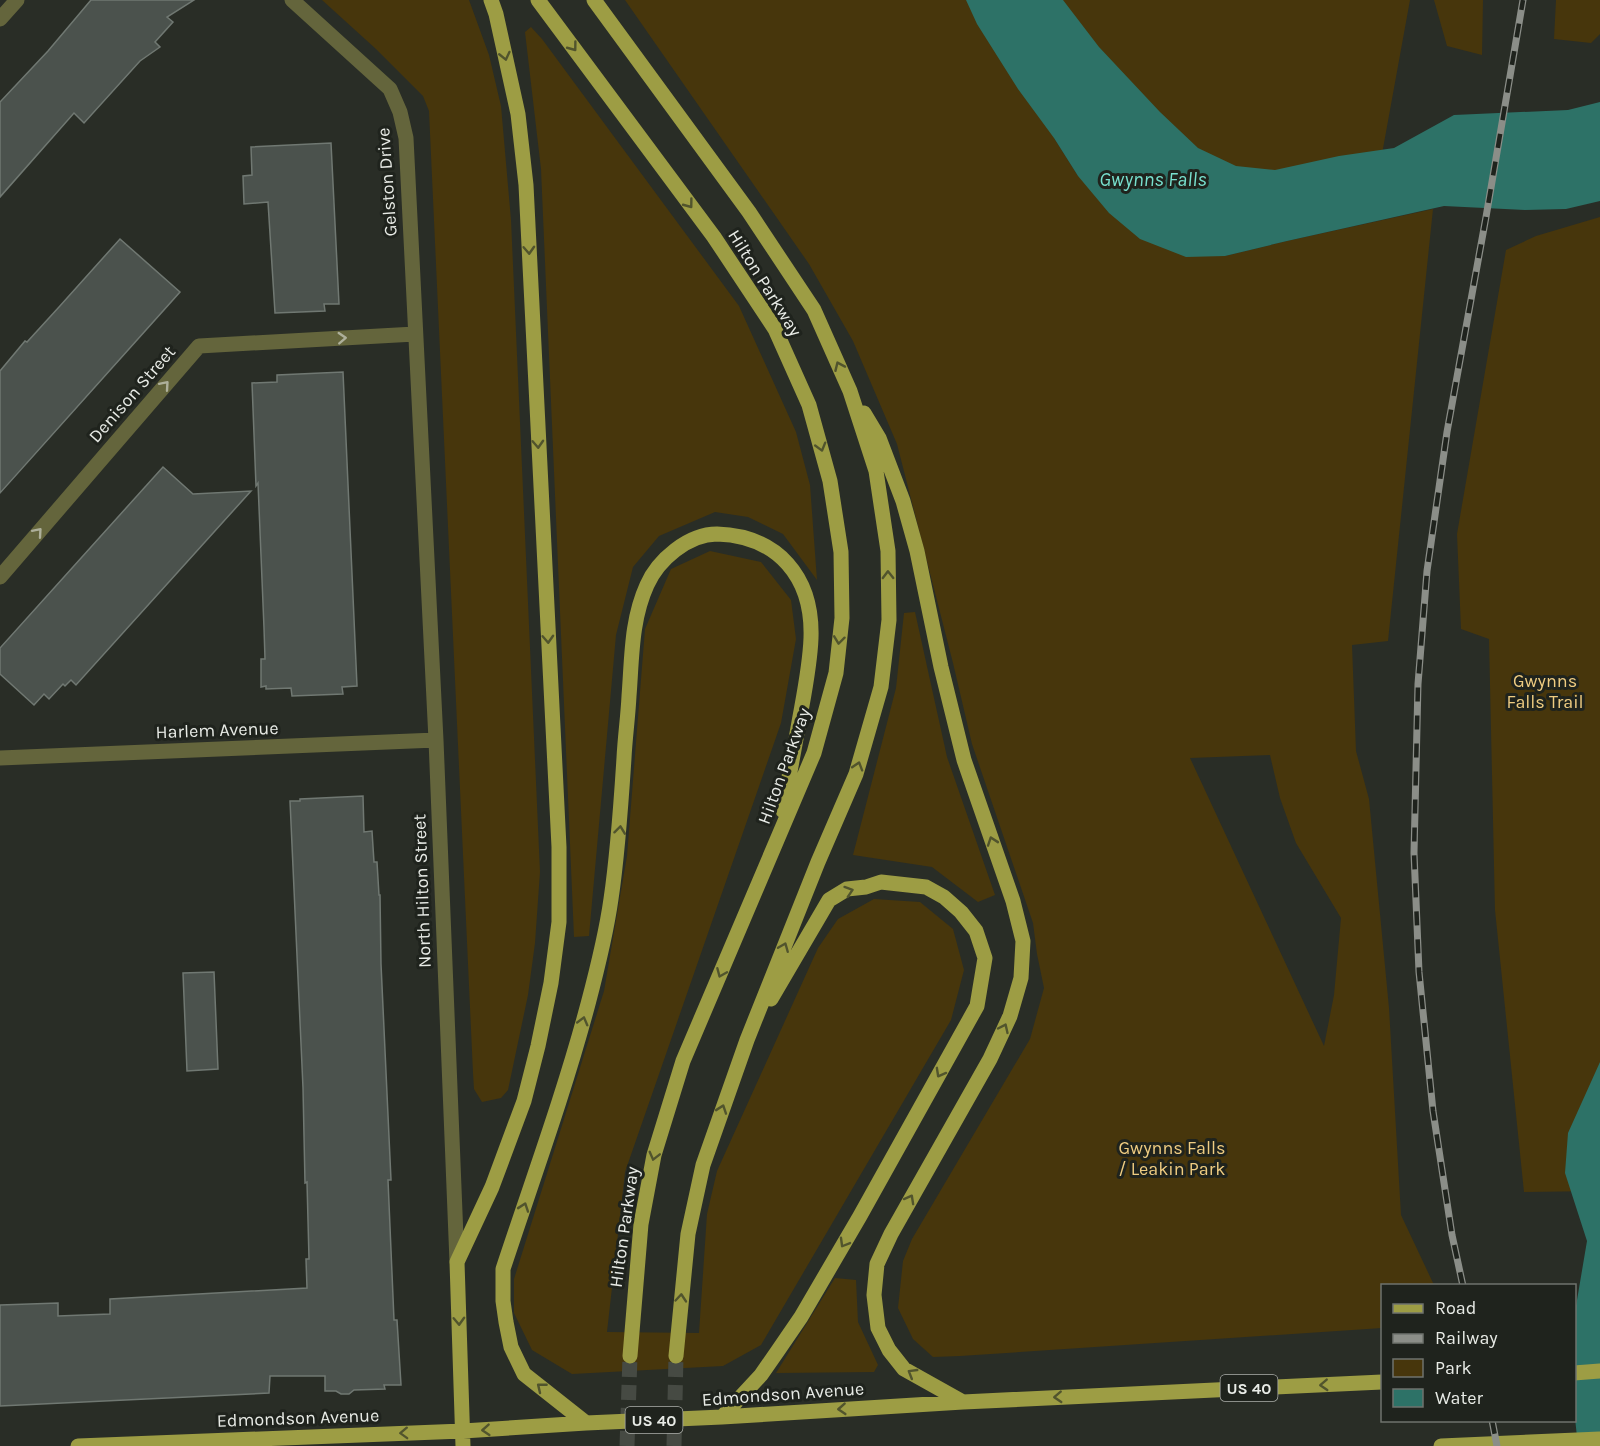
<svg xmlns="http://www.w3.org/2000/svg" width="1600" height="1446" font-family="Karla,sans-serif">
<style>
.green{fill:#47360c;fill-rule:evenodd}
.water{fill:#2d7267}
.building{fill:#4b524d;stroke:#707872;stroke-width:1.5}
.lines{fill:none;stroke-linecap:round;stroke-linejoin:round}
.major-tunnel{stroke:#464a43;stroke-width:15;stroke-dasharray:15 8;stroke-linecap:butt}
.minor{stroke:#64653c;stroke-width:15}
.major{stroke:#9d9d44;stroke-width:15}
.rail-casing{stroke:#8b8e88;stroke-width:7}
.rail{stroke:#1f231d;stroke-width:4.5;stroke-dasharray:14;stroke-linecap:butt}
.oneway{stroke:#51542d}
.oneway2{stroke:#adaf9a}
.labels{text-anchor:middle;stroke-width:6;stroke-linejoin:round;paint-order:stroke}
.shield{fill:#1f231d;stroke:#acafaa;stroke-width:1.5}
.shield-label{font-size:16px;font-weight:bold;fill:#e8ebe6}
.street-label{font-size:18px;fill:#e8ebe6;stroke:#1f231d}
.park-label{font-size:18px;fill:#efcc81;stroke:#1f231d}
.water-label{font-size:20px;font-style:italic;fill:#78e0ce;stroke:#1f231d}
</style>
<rect width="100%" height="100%" fill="#292d26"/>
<!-- green -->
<path class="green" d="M322,0H469L489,55L501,106L511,220L540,872L535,943L528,995L508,1090L501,1098L482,1102L474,1089L473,1073L429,111L423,96L376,49Z
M625,0H1410L1378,176L1171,206L1054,138L1078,176L1225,256L1287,241L1433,209L1388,641L1352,645L1356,751L1369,799L1389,1008L1401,1215L1434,1285L1382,1286V1328L960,1356L933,1357L913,1339L898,1308L903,1261L912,1239L1030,1039L1044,988L1037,954L1033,923L972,744L953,663L897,444L853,341L809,264ZM1270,755L1280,798L1296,843L1341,918L1334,995L1324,1046L1190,758Z
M1434,0H1483L1482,55L1447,46Z
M1556,0H1600V34L1591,43L1554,39Z
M531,27L542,39L739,306L796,432L810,485L817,580L783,534L748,517L715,512L659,536L633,567L616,635L589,936L574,937L541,169L525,32Z
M1600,217V1191L1524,1192L1495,910L1489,639L1461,629L1457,534L1506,250L1536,236Z
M710,551L761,562L791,600L796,639L781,723L625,1172L607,1332L699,1333L707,1214L717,1171L818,948L838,919L874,899L920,902L953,929L964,970L951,1020L761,1345L723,1366L572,1374L532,1350L514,1313V1279L604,991L627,856L645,629L671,569Z
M915,612L947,757L995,895L978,902L932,867L853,855L896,688L904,613Z
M835,1278L856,1280L858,1322L878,1365L874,1372L776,1373Z"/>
<!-- water -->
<path class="water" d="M966,0H1063L1099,47L1160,112L1198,148L1236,166L1275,170L1339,156L1394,148L1454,115L1568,110L1600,102V201L1566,209L1525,210L1444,206L1287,241L1225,256L1186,257L1140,239L1109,213L1078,176L1054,138L1018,89L977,24Z
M1600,1062V1446H1578L1574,1409L1576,1306L1587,1241L1565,1173L1568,1133Z"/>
<!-- building -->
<path class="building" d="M91,0H194L167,17L173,22L155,42L160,47L140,61L84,123L74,113L0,197V102L48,51Z
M331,143L339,304H324L325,311L275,313L268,202L244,204L243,176L252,175L251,147Z
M120,239L180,292L0,493V371L25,341L27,342L59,307Z
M343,372L357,686L342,687L343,694L292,696L291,688L266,689V686L261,687V659H265L264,628L258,483L256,486L252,383L277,382V375Z
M163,467L193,494L251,491L76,685L71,680L65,686L63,684L49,699L44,694L34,705L0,674V648Z
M363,796L364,832L372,831L374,862H377L379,895H380L381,964L391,1180H388L394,1320H397L401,1385H384L385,1389L354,1390L349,1394H341L336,1391H325V1376H270L269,1393L0,1406V1305L58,1303V1316L110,1314V1299L307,1288L306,1259H309L307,1182L305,1183L303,1088L290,801H300V799Z
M214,972L218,1069L187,1071L183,973Z"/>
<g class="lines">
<!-- major-tunnel -->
<path class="major-tunnel" d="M627,1446L630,1356
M674,1446L676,1356"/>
<!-- minor -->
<path class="minor" d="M292,0L390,89L400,112L406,138L436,740L457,1262
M0,19L17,0
M0,577L199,346L415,334
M0,758L436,740"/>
<!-- major -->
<path class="major" d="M538,0L714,237L775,329L809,405L830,481L841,552L842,618L836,673L814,753L683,1061L654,1155L641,1224L630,1356
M594,0L749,212L814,310L850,391L876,471L888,551L889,620L881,687L856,774L818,862L747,1040L703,1165L688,1234L676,1356
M864,413L879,438L903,501L917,551L941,667L964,760L1013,901L1023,941L1021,978L1010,1016L990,1059L891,1234L877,1264L874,1295L878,1328L889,1350L904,1369L963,1402
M1574,1373L1600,1371
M722,1417L761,1375L777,1352L801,1317L860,1216L977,1006L985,958L976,931L961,912L944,897L926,887L881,882L866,887L847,889L829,900L771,999
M586,1423L524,1374L511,1347L506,1322L503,1301V1269C532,1181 564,1094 588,1004C597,970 606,935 611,899C618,852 621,805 624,758C625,737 628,717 629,696C632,658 631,620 647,585C658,560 688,534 717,534C778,536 813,577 811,638C810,666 804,694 799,722C794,751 788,781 783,811
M78,1446L463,1431L586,1423L722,1417L963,1402L1382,1382
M463,1446L457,1262L492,1187L524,1101L538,1046L551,983L559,922V847L526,185L518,114L496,14L491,0
M1441,1446L1600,1439"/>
<defs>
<path id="rail" d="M1463,1286L1452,1235L1433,1111L1419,972L1414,853L1418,684L1427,571L1447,432L1486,217L1523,0
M1492,1420L1497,1446"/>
</defs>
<!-- rail casing -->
<use href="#rail" class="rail-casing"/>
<!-- rail -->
<use href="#rail" class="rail"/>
</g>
<!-- one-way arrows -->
<defs><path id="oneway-chevron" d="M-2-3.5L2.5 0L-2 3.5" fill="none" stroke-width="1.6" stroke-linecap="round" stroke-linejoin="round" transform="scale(1.5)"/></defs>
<g class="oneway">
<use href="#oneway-chevron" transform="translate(573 47) rotate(53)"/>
<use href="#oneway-chevron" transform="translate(505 56) rotate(77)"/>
<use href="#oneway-chevron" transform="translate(689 204) rotate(53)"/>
<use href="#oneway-chevron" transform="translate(529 250) rotate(87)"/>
<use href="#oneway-chevron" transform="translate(839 366) rotate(-114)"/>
<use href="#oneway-chevron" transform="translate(538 444) rotate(87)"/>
<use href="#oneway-chevron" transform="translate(821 447) rotate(74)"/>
<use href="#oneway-chevron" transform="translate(888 575) rotate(-91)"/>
<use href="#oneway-chevron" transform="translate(548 639) rotate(87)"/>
<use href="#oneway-chevron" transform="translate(839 640) rotate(97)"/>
<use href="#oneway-chevron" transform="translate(858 766) rotate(-73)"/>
<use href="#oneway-chevron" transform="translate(620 830) rotate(-83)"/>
<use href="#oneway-chevron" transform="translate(992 841) rotate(-109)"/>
<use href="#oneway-chevron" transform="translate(849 891) rotate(-18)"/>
<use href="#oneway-chevron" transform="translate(784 947) rotate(-68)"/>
<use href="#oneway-chevron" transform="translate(721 973) rotate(113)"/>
<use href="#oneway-chevron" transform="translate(583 1021) rotate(-75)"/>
<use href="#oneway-chevron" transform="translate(1004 1028) rotate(-65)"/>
<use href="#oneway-chevron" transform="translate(940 1073) rotate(119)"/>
<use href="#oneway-chevron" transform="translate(722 1109) rotate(-71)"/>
<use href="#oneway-chevron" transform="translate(654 1156) rotate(104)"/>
<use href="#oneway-chevron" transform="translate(910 1199) rotate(-61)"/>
<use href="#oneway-chevron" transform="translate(524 1207) rotate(-71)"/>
<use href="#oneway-chevron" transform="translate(844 1243) rotate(120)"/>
<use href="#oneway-chevron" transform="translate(681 1298) rotate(-85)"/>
<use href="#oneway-chevron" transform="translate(459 1321) rotate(88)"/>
<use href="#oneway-chevron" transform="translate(912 1373) rotate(-149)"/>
<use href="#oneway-chevron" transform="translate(1324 1385) rotate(177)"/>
<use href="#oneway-chevron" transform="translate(541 1387) rotate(-141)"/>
<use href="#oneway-chevron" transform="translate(1058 1397) rotate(177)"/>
<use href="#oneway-chevron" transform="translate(842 1409) rotate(176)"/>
<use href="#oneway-chevron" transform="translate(486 1430) rotate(176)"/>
<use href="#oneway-chevron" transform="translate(404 1433) rotate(178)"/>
</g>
<g class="oneway2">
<use href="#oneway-chevron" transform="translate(342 338) rotate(-3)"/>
<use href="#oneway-chevron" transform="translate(165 385) rotate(-49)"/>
<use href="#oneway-chevron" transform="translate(38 532) rotate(-49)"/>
</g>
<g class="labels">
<!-- shield labels -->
<g class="shield">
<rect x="1220.5" y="1375" width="57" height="26" rx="4.5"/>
<rect x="625.5" y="1407" width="57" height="26" rx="4.5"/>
</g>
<g class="shield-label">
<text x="1249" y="1394">US 40</text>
<text x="654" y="1426">US 40</text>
</g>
<!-- street labels -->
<g class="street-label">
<text transform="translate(387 182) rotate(-94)" y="6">Gelston Drive</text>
<text transform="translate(765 283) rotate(58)" y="6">Hilton Parkway</text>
<text transform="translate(132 394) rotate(-49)" y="6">Denison Street</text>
<text transform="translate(217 730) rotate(-2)" y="6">Harlem Avenue</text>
<text transform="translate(784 766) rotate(-70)" y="6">Hilton Parkway</text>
<text transform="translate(422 891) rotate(-92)" y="6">North Hilton Street</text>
<text transform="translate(624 1227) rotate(-82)" y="6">Hilton Parkway</text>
<text transform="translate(783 1394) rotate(-4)" y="6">Edmondson Avenue</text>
<text transform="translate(298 1418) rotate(-2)" y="6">Edmondson Avenue</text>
</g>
<!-- park labels -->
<g class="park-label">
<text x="1545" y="687">Gwynns<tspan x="1545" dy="21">Falls Trail</tspan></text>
<text x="1172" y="1154">Gwynns Falls<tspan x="1172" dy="21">/ Leakin Park</tspan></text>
</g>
<!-- water labels -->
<g class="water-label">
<text x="1153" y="186">Gwynns Falls</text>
</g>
</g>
<!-- legend -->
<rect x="1381" y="1284" width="195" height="138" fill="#1f231d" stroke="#6f736d" stroke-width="1.5"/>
<rect x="1393" y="1304" width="30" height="9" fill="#9d9d44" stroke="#6f736d" stroke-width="1.5"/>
<text x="1435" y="1314" font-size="18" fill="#e8ebe6">Road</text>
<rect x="1393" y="1334" width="30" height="9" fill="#8b8e88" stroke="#6f736d" stroke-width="1.5"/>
<text x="1435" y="1344" font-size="18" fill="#e8ebe6">Railway</text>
<rect x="1393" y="1359" width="30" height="18" fill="#47360c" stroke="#6f736d" stroke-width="1.5"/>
<text x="1435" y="1374" font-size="18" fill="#e8ebe6">Park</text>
<rect x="1393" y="1389" width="30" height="18" fill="#2d7267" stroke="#6f736d" stroke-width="1.5"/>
<text x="1435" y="1404" font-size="18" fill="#e8ebe6">Water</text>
</svg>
